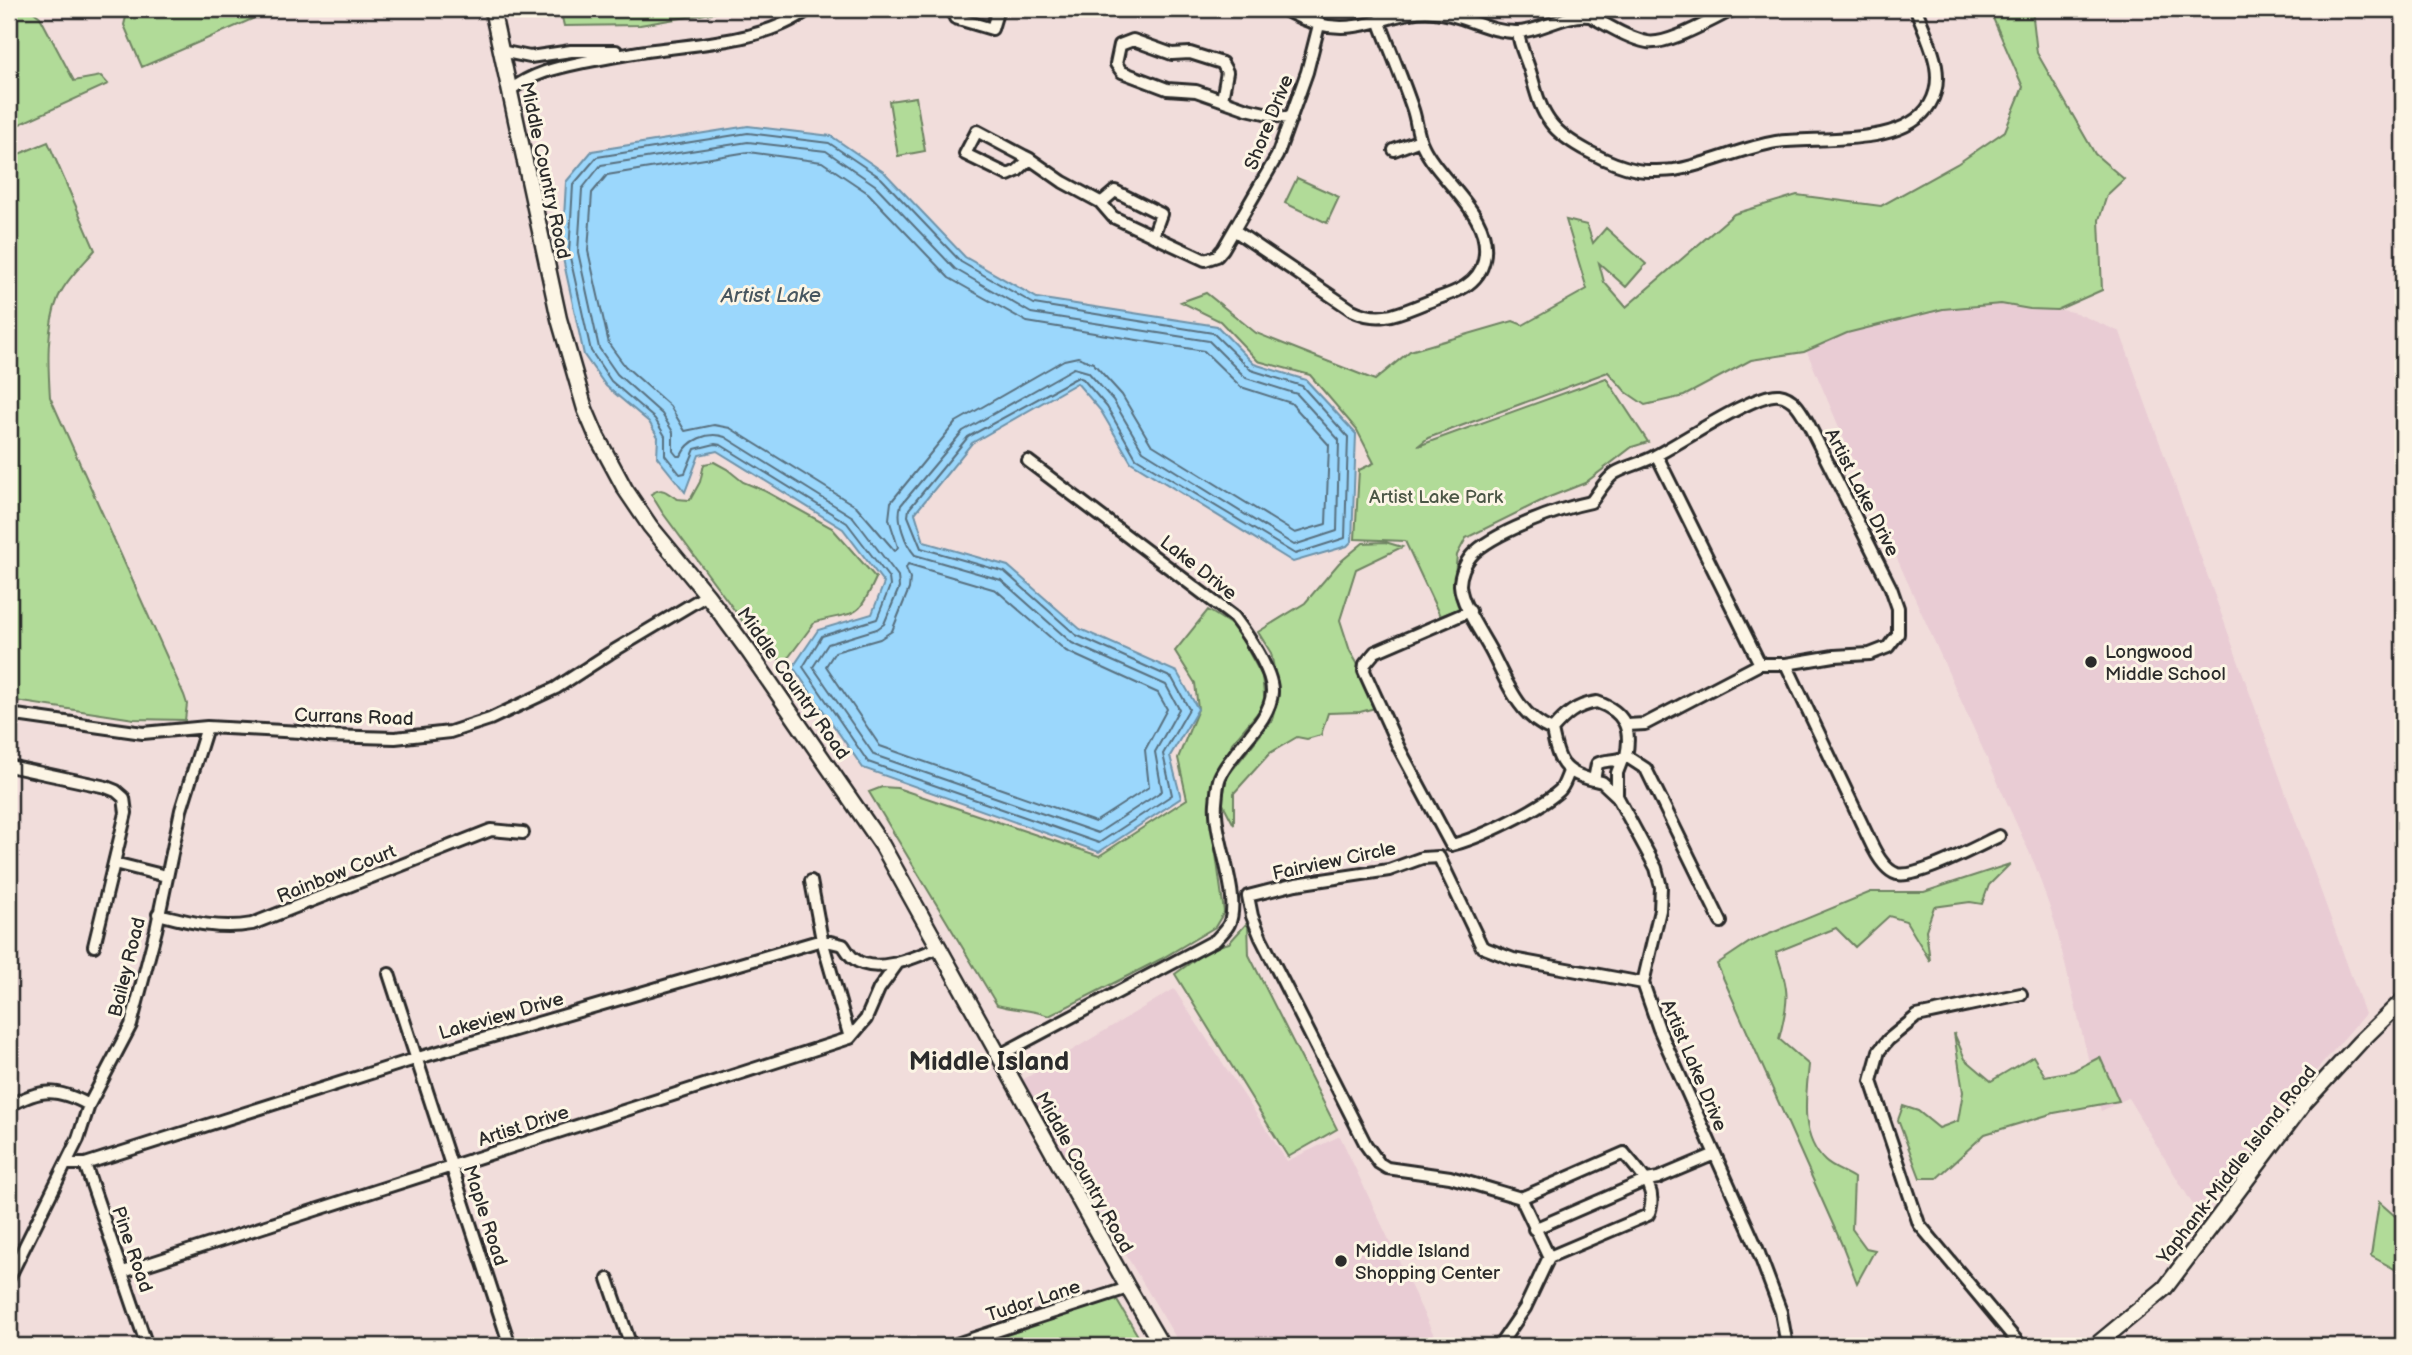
<svg xmlns="http://www.w3.org/2000/svg" width="2412" height="1355" font-family="'Balsamiq Sans',sans-serif">
<style>
.built{fill:#e9ccd4}
.green{fill:#b1db98;stroke:#6e8362;stroke-width:2}
.water{fill:#9bd7fc;stroke:#6e92a8;stroke-width:2}
.lines{fill:none;stroke-linecap:round;stroke-linejoin:round}
.shore{stroke:#58707f;stroke-width:2}
.minor-casing{stroke:#2b2b2b;stroke-width:16}
.major-casing{stroke:#2b2b2b;stroke-width:19}
.minor{stroke:#fcf5e5;stroke-width:10}
.major{stroke:#fcf5e5;stroke-width:14}
.poi-dot{fill:#2b2b2b;stroke:#fcf5e5;stroke-width:2.5}
.labels{text-anchor:middle;stroke-width:6;stroke-linejoin:round;paint-order:stroke}
.street-label{font-size:19px;fill:#2b2b2b;stroke:#fcf5e5}
.park-label{font-size:19px;fill:#4c5746;stroke:#fcf5e5}
.poi-label{font-size:19px;fill:#2b2b2b;stroke:#fcf5e5;text-anchor:start}
.water-label{font-size:21px;font-style:italic;fill:#47565f;stroke:#fcf5e5}
.district-label{font-size:26px;font-weight:bold;fill:#2b2b2b;stroke:#fcf5e5}
</style>
<rect width="100%" height="100%" fill="#f1dddb"/>
<filter id="ink" filterUnits="userSpaceOnUse"><feTurbulence type="fractalNoise" baseFrequency=".0143" numOctaves="2"/><feDisplacementMap in="SourceGraphic" scale="14" xChannelSelector="R" yChannelSelector="G"/><feConvolveMatrix kernelMatrix="1 2 1 2 8 2 1 2 1" color-interpolation-filters="sRGB"/></filter>
<g filter="url(#ink)">
<!-- built -->
<path class="built" d="M1791,286L2040,305L2076,313L2120,332L2365,1014L2297,1093L2201,1218L2128,1098L2101,1111L2055,923L2035,865L1859,474L1790,312Z
M1174,989L1287,1161L1340,1136L1439,1346H1181L1021,1081Z"/>
<!-- green -->
<path class="green" d="M9,9H30L40,17L74,81L101,76L108,84L9,129Z
M128,9H275L142,67L124,25Z
M560,9H735L640,25L564,26Z
M1989,9H2032L2037,53L2095,154L2124,179L2107,195L2099,220L2102,290L2057,310L2030,309L2001,304L1943,309L1847,333L1804,352L1751,360L1684,396L1645,405L1626,392L1608,372L1428,438L1418,446L1606,378L1648,442L1632,447L1585,483L1547,498L1466,538L1457,555L1455,575L1462,608L1440,616L1405,541L1355,539L1359,470L1374,463L1357,430L1310,375L1258,361L1220,321L1181,302L1206,293L1256,333L1375,380L1410,351L1513,321L1523,325L1587,289L1566,220L1587,225L1593,243L1606,228L1646,264L1626,287L1599,263L1604,282L1626,307L1734,214L1797,195L1881,206L1957,164L2005,131L2023,87Z
M916,97L925,151L898,156L889,101Z
M48,142L95,250C83,264 65,281 58,298C46,327 48,366 50,397L184,695L187,704L185,720L134,719L9,700V158Z
M1297,178L1339,197L1327,223L1285,203Z
M714,462L727,469L743,482L765,491L832,528L876,578C856,622 858,610 815,622L785,662L766,653L662,512L651,494C666,485 667,495 678,499C678,499 689,500 690,500L700,482L704,464Z
M1385,542L1402,547L1356,569L1340,620L1350,651L1360,668L1375,708L1360,712L1328,713L1321,735L1307,739L1297,737L1270,753L1234,793V825L1222,802L1227,777L1272,720L1279,694L1271,653L1258,632L1305,603L1339,563L1363,543Z
M1208,610L1235,627L1262,676L1265,704L1232,743L1210,811L1224,912L1215,927L1161,959L1049,1016C1032,1009 1014,1010 997,1005L869,792L882,787L897,788L1099,856L1187,799L1178,758L1198,709L1195,683L1175,651Z
M2010,864L1989,885L1982,904L1970,902L1934,907L1926,930L1930,961L1906,921L1889,916L1855,947L1836,928L1776,952C1790,991 1789,1000 1779,1039L1809,1065C1806,1096 1799,1136 1825,1161C1832,1168 1845,1172 1854,1178L1852,1229L1866,1248L1875,1250L1857,1283L1843,1247L1717,964L1750,942L1871,892H1924Z
M1248,922L1249,955L1337,1129L1288,1157L1175,974L1211,948L1229,943Z
M1954,1033L1965,1059L1991,1081L2033,1056L2045,1076L2073,1071L2100,1057L2119,1101L2054,1113L1985,1134L1937,1178H1920L1898,1120L1903,1106L1918,1111L1939,1128L1958,1121L1963,1092Z
M2379,1202L2403,1223V1278L2398,1271L2371,1256Z
M1110,1289L1144,1346H930Z"/>
<!-- water -->
<path class="water" d="M748,126L831,136L885,173L965,257L1037,298L1217,326L1254,364L1306,380L1356,434L1352,541L1347,546L1293,562L1131,462L1101,411L1077,383L972,443L915,513L924,542L1008,566L1080,629L1177,672L1198,709L1170,756L1181,798L1099,852L863,768L793,667L818,630L872,614L884,583L843,529L717,451L699,455L685,492L657,457L658,437L649,422L606,386L584,355L562,254L566,182L592,151Z"/>
<g class="lines">
<!-- shore -->
<path class="shore" d="M748,133L829,143L881,178L961,262L1034,304L1213,333L1251,370L1302,386L1348,437L1345,538L1295,554L1136,458L1107,407L1083,379L1078,377L968,437L909,509L908,516L921,548L1005,572L1076,635L1172,678L1189,709L1163,754L1172,795L1099,843L868,762L803,667L822,636L877,619L890,586L889,578L847,523L721,445L715,444L695,449L685,473L680,474L665,455V436L655,419L611,381L591,351L569,253L573,185L597,157Z
M748,142L826,151L875,185L955,269L1031,313L1209,341L1246,378L1297,394L1339,440L1337,531L1294,545L1143,451L1113,400L1088,372L1074,368L963,431L901,505C896,519 905,544 915,555L1001,580L1072,643L1166,685L1179,709L1155,752L1162,791L1098,833L874,755L813,667L828,644L877,629L884,624L899,588L898,576L853,517L725,437C708,431 688,440 681,456H677L673,451V432L662,414L617,374L599,348L578,252L582,189L601,165Z
M748,152L822,162L868,193L949,278L1027,322L1204,351L1241,387L1291,403L1329,445L1326,524L1295,533L1151,444L1122,395L1093,363L1078,357L1064,360L956,422L891,502L889,519L898,547L895,551L857,507L730,428L714,425L685,431L670,406L625,366L609,344L588,251L592,193L607,175Z
M908,564L996,590L1066,651L1158,693L1167,709L1145,750L1149,787L1095,822L880,746L826,666L835,652L880,639L892,631L909,589L910,578L906,568Z"/>
<defs>
<path id="minor" d="M958,9L955,18L992,29L998,9
M1283,9C1306,22 1328,30 1355,26C1382,23 1406,9 1434,12C1463,14 1488,33 1518,32C1543,31 1564,13 1590,16C1608,25 1627,38 1647,42C1668,46 1714,18 1735,9
M1518,32C1519,44 1525,56 1529,68C1535,86 1538,106 1550,122C1565,143 1611,165 1637,170C1648,172 1662,171 1674,170C1707,165 1741,148 1776,142C1820,136 1904,148 1930,104C1948,74 1927,39 1916,9
M500,51L530,57L571,51H616
M509,91C532,73 556,68 584,62C607,58 630,53 654,50C705,43 766,41 809,9
M1222,100L1227,72L1222,63L1190,53L1172,54L1133,40L1120,45L1116,64L1122,72L1167,89L1196,91L1247,109L1291,119
M1394,150L1420,140
M1030,159L1017,171L1008,175L965,154L977,131L1024,156L1030,159L1063,182L1100,202L1113,217L1205,260L1217,256L1223,249L1277,156L1307,72L1319,25
M1101,203L1115,191L1161,214L1153,236
M1234,230L1352,310C1383,325 1402,311 1433,300C1454,293 1479,285 1484,260C1494,215 1440,183 1423,146C1417,135 1417,122 1413,110C1403,80 1390,50 1379,20
M1657,456L1760,664
M1470,611L1375,652L1365,664L1364,671L1399,748L1451,845C1478,839 1538,810 1559,791C1564,787 1566,778 1569,772
M1786,664L1870,841C1875,852 1884,870 1897,874C1917,879 1978,846 1999,836
M1597,702C1625,712 1632,729 1626,756C1618,763 1606,758 1597,764L1594,780C1562,773 1558,761 1552,730C1565,715 1576,705 1597,702Z
M9,714L143,733L207,727L301,732L326,736L395,738L450,732L490,719L556,688L610,653L707,595
M1552,730C1521,718 1508,685 1494,657C1485,638 1461,606 1460,585C1460,575 1465,563 1471,556C1491,533 1561,508 1591,502C1599,492 1605,480 1615,473C1627,466 1643,463 1655,456C1679,444 1756,392 1779,395C1794,397 1801,411 1808,423L1891,588L1898,608V634L1888,647L1870,654L1834,656L1786,664H1760L1645,724L1627,725
M1626,756L1646,769L1721,922
M9,766L106,787L116,791L124,798L126,813L94,946
M1594,780L1602,782L1617,796V773L1622,760
M1617,796L1656,868L1661,887L1660,910L1643,983L1659,1029L1757,1248L1781,1312L1787,1346
M114,863L166,876
M811,881L822,940L850,1038
M158,914C190,922 219,930 252,924L491,830L523,833
M389,974L510,1346
M2021,994L1917,1016L1888,1040L1879,1051L1871,1081L1919,1224L2021,1346
M998,1056L1216,940C1220,935 1227,929 1229,924C1242,896 1213,837 1216,803C1217,795 1217,784 1220,777C1232,749 1271,722 1272,692C1273,671 1246,633 1234,617L1028,461
M9,1106C41,1088 57,1088 89,1105
M66,1164H85L418,1058L822,940L843,945C846,949 849,955 853,958C875,977 918,956 940,947
M85,1164L147,1346
M1521,1198L1549,1257
M1534,1229L1647,1180L1658,1178L1715,1154
M123,1272L850,1038L866,1019L879,989L897,964
M9,1278L78,1139L89,1105L131,1025L156,930L181,810L207,727
M608,1279L631,1346
M950,1346L1128,1288
M1499,1346L1525,1308L1549,1257L1648,1215C1660,1189 1639,1172 1624,1153L1521,1198L1450,1177L1387,1168L1379,1163L1366,1145L1261,938L1252,916L1248,896L1296,884L1389,870L1422,858L1439,857L1482,947L1513,959L1643,983"/>
<path id="major" d="M492,9L559,319L585,409L597,437L625,489L650,526L707,595L749,652L882,845L1128,1288L1162,1346
M2095,1346L2165,1288L2305,1102L2360,1042L2403,1000"/>
</defs>
<!-- minor casing -->
<use href="#minor" class="minor-casing"/>
<!-- major casing -->
<use href="#major" class="major-casing"/>
<!-- minor -->
<use href="#minor" class="minor"/>
<!-- major -->
<use href="#major" class="major"/>
</g>
</g>
<!-- markers -->
<g class="poi-dot">
<circle cx="2091" cy="662" r="7"/>
<circle cx="1341" cy="1261" r="7"/>
</g>
<g class="labels">
<!-- street labels -->
<g class="street-label">
<text transform="translate(1268 122) rotate(-68)" y="7">Shore Drive</text>
<text transform="translate(546 170) rotate(78)" y="7">Middle Country Road</text>
<text transform="translate(1863 492) rotate(63)" y="7">Artist Lake Drive</text>
<text transform="translate(1199 567) rotate(38)" y="7">Lake Drive</text>
<text transform="translate(794 683) rotate(55)" y="7">Middle Country Road</text>
<text transform="translate(354 716) rotate(2)" y="7">Currans Road</text>
<text transform="translate(1334 860) rotate(-12)" y="7">Fairview Circle</text>
<text transform="translate(336 873) rotate(-22)" y="7">Rainbow Court</text>
<text transform="translate(126 967) rotate(-76)" y="7">Bailey Road</text>
<text transform="translate(501 1015) rotate(-16)" y="7">Lakeview Drive</text>
<text transform="translate(1695 1065) rotate(67)" y="7">Artist Lake Drive</text>
<text transform="translate(523 1125) rotate(-18)" y="7">Artist Drive</text>
<text transform="translate(2236 1164) rotate(-52)" y="7">Yaphank-Middle Island Road</text>
<text transform="translate(1085 1172) rotate(61)" y="7">Middle Country Road</text>
<text transform="translate(486 1215) rotate(72)" y="7">Maple Road</text>
<text transform="translate(133 1249) rotate(71)" y="7">Pine Road</text>
<text transform="translate(1033 1300) rotate(-18)" y="7">Tudor Lane</text>
</g>
<!-- park labels -->
<g class="park-label">
<text x="1436" y="503">Artist Lake Park</text>
</g>
<!-- poi labels -->
<g class="poi-label">
<text x="2105" y="658">Longwood<tspan x="2105" dy="22">Middle School</tspan></text>
<text x="1355" y="1257">Middle Island<tspan x="1355" dy="22">Shopping Center</tspan></text>
</g>
<!-- water labels -->
<g class="water-label">
<text x="771" y="302">Artist Lake</text>
</g>
<!-- district labels -->
<g class="district-label">
<text x="989" y="1070">Middle Island</text>
</g>
</g>
<!-- margin -->
<rect width="2412" height="1355" fill="none" stroke="#fcf5e5" stroke-width="35"/>
<rect x="18" y="18" width="2377" height="1320" fill="none" stroke="#2b2b2b" stroke-width="2.5" filter="url(#ink)"/>
</svg>
